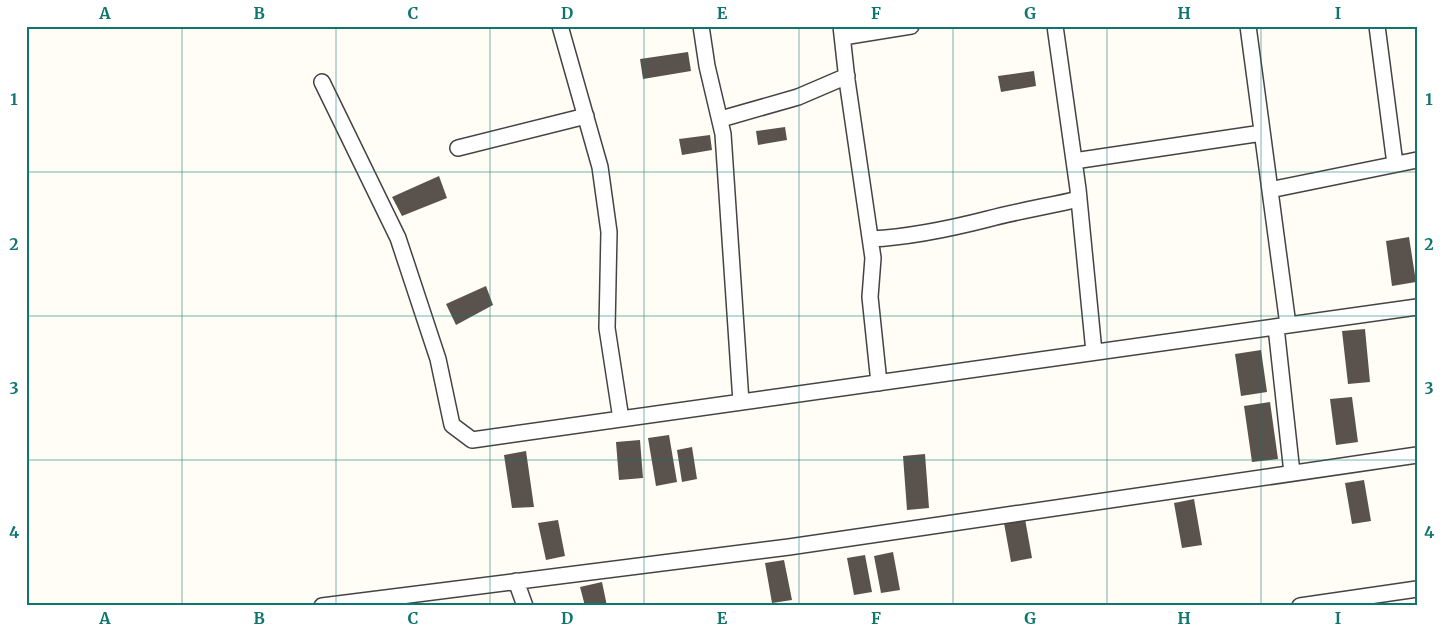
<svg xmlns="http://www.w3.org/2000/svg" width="1443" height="632" font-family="Merriweather,serif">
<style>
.building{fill:#5a524d}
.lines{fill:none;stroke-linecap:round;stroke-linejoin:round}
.minor-casing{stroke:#444;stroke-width:18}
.minor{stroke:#fff;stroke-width:15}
.grid{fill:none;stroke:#0f766e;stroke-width:1;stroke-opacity:0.55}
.neatline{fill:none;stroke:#0f766e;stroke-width:2}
.grid-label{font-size:16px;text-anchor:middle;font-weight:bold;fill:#0f766e}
</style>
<rect width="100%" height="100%" fill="#fffdf5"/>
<!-- building -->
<path class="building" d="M688,52L691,71L643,79L640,59Z
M1034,71L1036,86L1001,92L998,76Z
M785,127L787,140L758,145L756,131Z
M710,135L712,150L682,155L679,139Z
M439,176L447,198L402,216L392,197Z
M1409,237L1416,282L1392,286L1386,241Z
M486,286L493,305L456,325L446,304Z
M1365,329L1370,382L1348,384L1342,331Z
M1261,350L1267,392L1241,396L1235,354Z
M1352,397L1358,442L1336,445L1330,399Z
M1270,402L1278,459L1252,462L1244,406Z
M669,435L677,482L656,486L648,438Z
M640,440L643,478L619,480L616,442Z
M692,447L697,479L682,482L677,450Z
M526,451L534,507L512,508L504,455Z
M925,454L929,508L907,510L903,456Z
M1364,480L1371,521L1352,524L1345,483Z
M1194,499L1202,545L1182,548L1174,503Z
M1025,519L1032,558L1011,562L1004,523Z
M558,520L565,556L546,560L538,523Z
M893,552L900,590L881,593L874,556Z
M865,555L872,592L854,595L847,558Z
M784,560L792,600L772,603L765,563Z
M602,582L607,606H585L580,587Z"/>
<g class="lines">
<defs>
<path id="minor" d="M560,26L600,167L609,232L607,328L621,419
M701,26L707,66L723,134L741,402
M841,26L847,80L873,258L870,297L879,383
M1055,26L1078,189L1094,352
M1248,26L1288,325
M1377,26L1395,164
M843,37L911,26
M322,82L398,238L438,359L452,425L472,440L1417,307
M721,119L798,97L847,76
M458,148L586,116
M1074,161L1262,133
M1270,190L1417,160
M871,239C912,237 949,229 988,219C1018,211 1049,206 1079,199
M1276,327L1292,473
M516,581L525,606
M322,606L789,547L1417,455
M1300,606L1417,589"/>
</defs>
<!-- minor casing -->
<use href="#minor" class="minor-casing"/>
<!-- minor -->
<use href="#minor" class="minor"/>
</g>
<!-- grid -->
<path class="grid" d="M182,26V606M336,26V606M490,26V606M644,26V606M799,26V606M953,26V606M1107,26V606M1261,26V606M26,172H1417M26,316H1417M26,460H1417"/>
<!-- border -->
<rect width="1443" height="632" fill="none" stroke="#ffffff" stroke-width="55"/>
<rect x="28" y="28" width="1388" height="576" class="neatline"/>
<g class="grid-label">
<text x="105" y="19">A</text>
<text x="259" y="19">B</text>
<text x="413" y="19">C</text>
<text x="567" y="19">D</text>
<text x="722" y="19">E</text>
<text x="876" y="19">F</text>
<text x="1030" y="19">G</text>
<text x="1184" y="19">H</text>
<text x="1338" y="19">I</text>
<text x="14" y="105">1</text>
<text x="1429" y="105">1</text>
<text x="14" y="250">2</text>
<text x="1429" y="250">2</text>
<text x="14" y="394">3</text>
<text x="1429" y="394">3</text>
<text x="14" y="538">4</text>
<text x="1429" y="538">4</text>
<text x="105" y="624">A</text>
<text x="259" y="624">B</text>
<text x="413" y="624">C</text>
<text x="567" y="624">D</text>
<text x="722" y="624">E</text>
<text x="876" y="624">F</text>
<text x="1030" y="624">G</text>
<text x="1184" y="624">H</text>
<text x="1338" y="624">I</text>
</g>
</svg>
